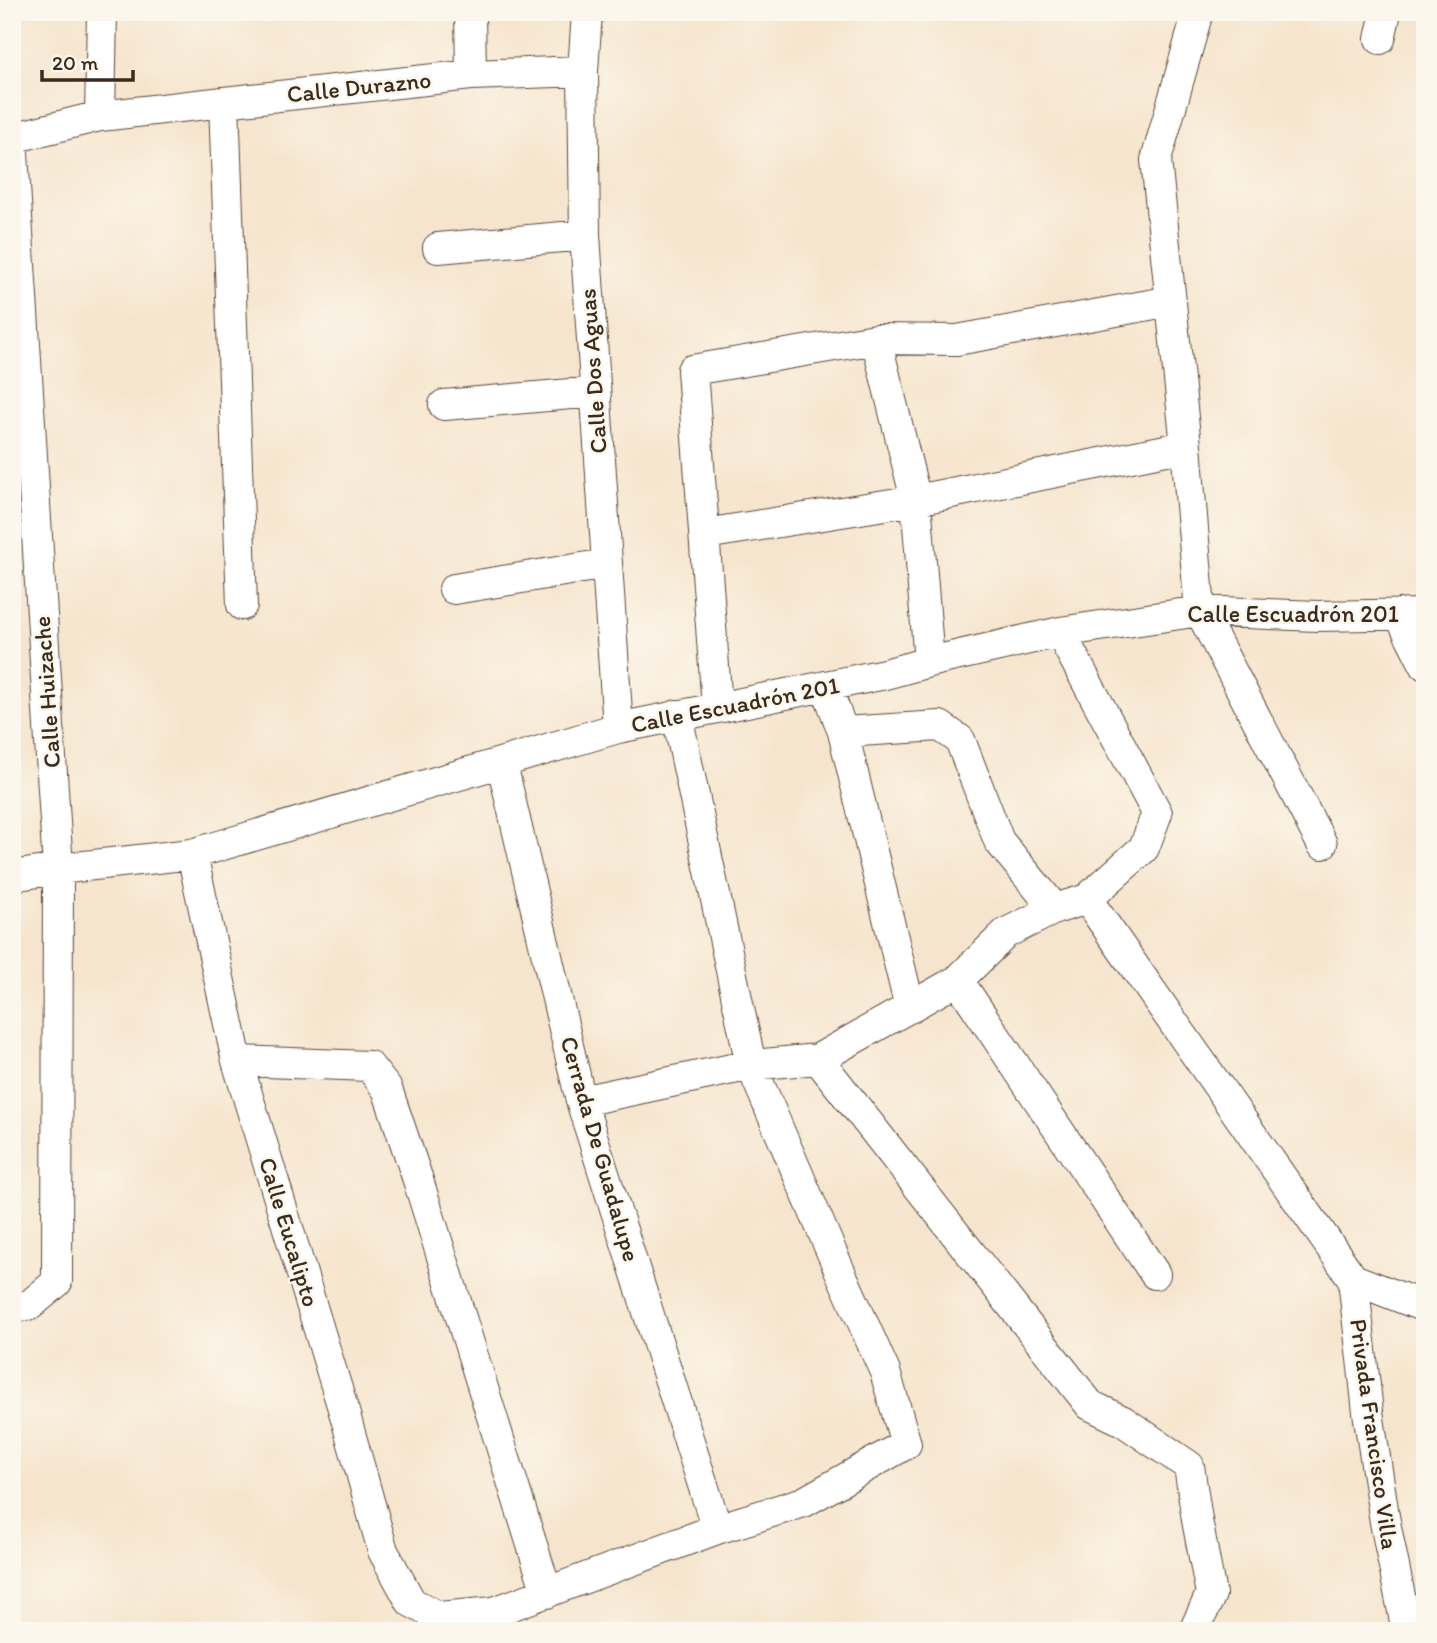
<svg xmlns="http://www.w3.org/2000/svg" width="1437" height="1643" font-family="Itim,sans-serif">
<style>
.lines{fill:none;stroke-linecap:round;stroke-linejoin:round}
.minor-casing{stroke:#574638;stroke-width:32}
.minor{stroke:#fff;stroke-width:30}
.labels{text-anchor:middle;stroke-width:5;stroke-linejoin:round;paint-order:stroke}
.street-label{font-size:24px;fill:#3b2a1e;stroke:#fbf7ec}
</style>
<rect width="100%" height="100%" fill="#fbf7ec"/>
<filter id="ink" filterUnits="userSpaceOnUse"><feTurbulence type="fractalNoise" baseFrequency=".0143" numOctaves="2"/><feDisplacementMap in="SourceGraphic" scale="14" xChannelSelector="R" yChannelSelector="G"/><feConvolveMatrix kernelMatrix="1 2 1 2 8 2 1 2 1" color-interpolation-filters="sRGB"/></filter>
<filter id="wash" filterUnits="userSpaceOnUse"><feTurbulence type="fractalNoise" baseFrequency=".00686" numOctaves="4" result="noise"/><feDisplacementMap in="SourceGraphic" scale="28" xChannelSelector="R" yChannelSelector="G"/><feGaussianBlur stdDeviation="1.57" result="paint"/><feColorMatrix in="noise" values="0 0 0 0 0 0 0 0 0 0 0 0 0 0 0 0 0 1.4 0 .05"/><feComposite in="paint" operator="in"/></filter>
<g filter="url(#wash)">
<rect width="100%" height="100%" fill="#f6e5ce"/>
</g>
<g filter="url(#ink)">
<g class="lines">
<defs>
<path id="minor" d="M470,12L471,75
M587,12L583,71L585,235L618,728
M1198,12L1156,160L1186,446L1200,611L1322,844
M1380,39L1386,12
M224,102L242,605
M100,116L102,12
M12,138L100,116L224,102L471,75L583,71
M438,248L585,235
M876,339L916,500L929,662
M444,405L594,392
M705,534L916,500L1186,446
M454,589L606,564
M1399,614L1425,665
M1060,632L1157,813L1144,848L1087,899
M826,686L843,732L910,1008
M717,707L692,370L876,339L957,340L1171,301
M843,732L940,726L960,740L999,841L1055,909
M502,764L581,1101L717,1529
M192,854L237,1061L345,1415L383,1551L411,1602L439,1617L494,1612L717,1529L804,1502L906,1444L885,1372L838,1267L751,1065L677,715
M12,876L58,869L192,854L618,728L885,674L929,662L1060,632L1200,611L1317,616L1425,614
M958,980L1155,1274
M818,1059L1090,1405L1123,1421L1189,1466L1197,1520L1211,1594L1194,1631
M237,1061L369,1066L387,1089L418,1180L547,1593
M581,1101L751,1065L818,1059L958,980L1006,933L1055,909L1087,899L1353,1279L1425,1307
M1353,1279L1368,1412L1385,1522L1407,1631
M12,1308L30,1305L57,1282L58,869L12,138"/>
</defs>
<!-- minor casing -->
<use href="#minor" class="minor-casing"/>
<!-- minor -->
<use href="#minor" class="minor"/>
</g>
</g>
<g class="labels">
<!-- street labels -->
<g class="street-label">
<text transform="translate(359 87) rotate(-6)" y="8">Calle Durazno</text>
<text transform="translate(593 371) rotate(-94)" y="8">Calle Dos Aguas</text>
<text x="1293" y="622">Calle Escuadrón 201</text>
<text transform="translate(47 692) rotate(-94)" y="8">Calle Huizache</text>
<text transform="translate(735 705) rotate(-11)" y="8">Calle Escuadrón 201</text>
<text transform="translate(600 1149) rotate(74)" y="8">Cerrada De Guadalupe</text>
<text transform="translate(289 1232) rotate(73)" y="8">Calle Eucalipto</text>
<text transform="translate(1374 1434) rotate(82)" y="8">Privada Francisco Villa</text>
</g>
</g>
<!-- margin -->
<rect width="1437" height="1643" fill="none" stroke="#fbf7ec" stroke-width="42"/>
<!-- scale -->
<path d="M42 70v10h91v-10" fill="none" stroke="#3b2a1e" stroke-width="3.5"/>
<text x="52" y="70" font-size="21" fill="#3b2a1e" stroke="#fbf7ec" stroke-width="5" paint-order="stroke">20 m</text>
</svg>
